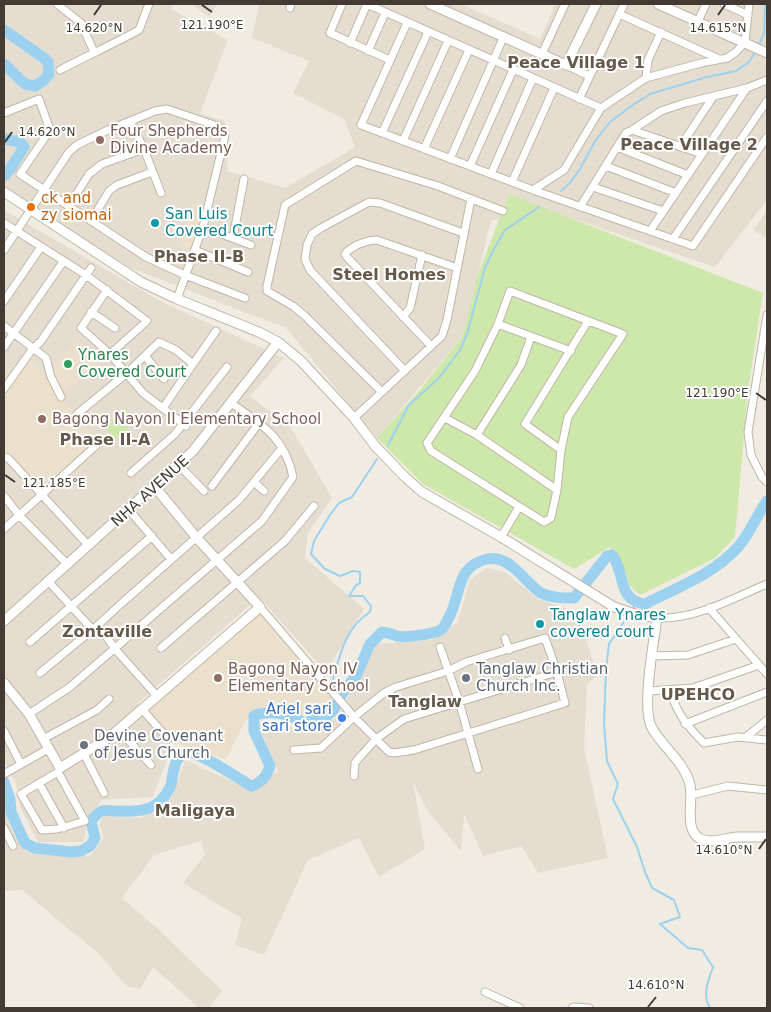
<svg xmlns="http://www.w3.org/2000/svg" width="771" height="1012" font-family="'DejaVu Sans',sans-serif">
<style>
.residential{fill:#e5ddd0}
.education{fill:#ebe0cc}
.green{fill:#cee7aa}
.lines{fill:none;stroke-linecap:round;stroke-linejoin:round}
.stream{stroke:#9cd2f0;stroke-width:2}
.river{stroke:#9cd2f0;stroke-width:11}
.minor-casing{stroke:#bfb6a8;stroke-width:9}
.tertiary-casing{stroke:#bfb6a8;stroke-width:11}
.minor{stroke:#fff;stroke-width:7}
.tertiary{stroke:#fff;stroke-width:9}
.ticks{fill:none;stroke:#433b33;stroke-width:2}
.education-dot{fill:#8d6e63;stroke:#fff;stroke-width:2}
.food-dot{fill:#e8710a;stroke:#fff;stroke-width:2}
.culture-dot{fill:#0f9aa8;stroke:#fff;stroke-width:2}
.leisure-dot{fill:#2e9e5b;stroke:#fff;stroke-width:2}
.worship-dot{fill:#6b7280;stroke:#fff;stroke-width:2}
.shop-dot{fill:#3f7fe0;stroke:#fff;stroke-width:2}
.labels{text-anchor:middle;stroke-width:4;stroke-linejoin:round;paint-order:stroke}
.education-label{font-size:15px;fill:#785e54;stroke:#fff;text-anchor:start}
.food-label{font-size:15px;fill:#c56008;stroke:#fff;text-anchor:start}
.culture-label{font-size:15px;fill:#0d838f;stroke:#fff;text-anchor:start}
.leisure-label{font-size:15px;fill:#27864d;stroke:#fff;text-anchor:start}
.street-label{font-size:15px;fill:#433b33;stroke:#fff}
.worship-label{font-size:15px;fill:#5b616d;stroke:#fff;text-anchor:start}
.shop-label{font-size:15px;fill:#366cbe;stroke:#fff;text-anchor:end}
.neighbourhood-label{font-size:16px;font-weight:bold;fill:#65594a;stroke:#fff}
.ticks-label{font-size:12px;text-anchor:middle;fill:#433b33;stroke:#fff;stroke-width:4;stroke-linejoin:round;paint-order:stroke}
</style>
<rect width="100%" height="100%" fill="#f1ece2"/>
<!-- residential -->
<path class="residential" d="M4,4H172L171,9L228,40L200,113L225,121L228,171L285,188L355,147L344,119L293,93L309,61L252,38L259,4H461L540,39L555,4H767V200L715,267L539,207L491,221L462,337L377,438L286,328L131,268L4,188Z
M191,4H217L209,17Z
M4,210L160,301L284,358L250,396L290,426L332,498L308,533L305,558L364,609L326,672L259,597L138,703L170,752L153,797L101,800L86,827L84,842H38L21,809L16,783L4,762Z
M767,211V238L753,230Z
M487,568L505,572L538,599L576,612L598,674L587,685L584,748L608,858L538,873L522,846L483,856L464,814L461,851L429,813L413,782L425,849L379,877L359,838L308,860L264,955L235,945L242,919L183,883L205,854L201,841L154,855L122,898L156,927L222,991L209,1008H199L153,967L140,989L126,986L99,954L22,890L4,891V790L8,794L27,851L90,856L104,837L99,823L104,816L141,818L172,797L185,760L253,791L278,771L260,729L261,721L308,731L337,718L377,644L432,640L458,622L469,581Z"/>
<!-- education -->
<path class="education" d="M192,204L206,208L201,227L190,252L179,246Z
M76,340L103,359L62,395L50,372Z
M32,360L56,392L99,440L42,492L21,467L4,451V393Z
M259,611L334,698L319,708L306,715L259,710L245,721L226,759L174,743L146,711Z"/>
<!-- green -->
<path class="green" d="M509,194L763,293L748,390L735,537L715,558L640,595L630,586L624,567L610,547L574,569L423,484L377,438L419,391L462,337L477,277Z
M126,408L137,420L116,439L105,427Z"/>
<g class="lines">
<!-- stream -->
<path class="stream" d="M759,45L764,33L765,4
M561,191L570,183L580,169L595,141L610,122L630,107L650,94L707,77L736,71L749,62L756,51
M388,445L409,405L439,378L460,350L467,334L485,268L494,249L505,230L539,207
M632,609L637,603
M628,616L609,644L606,669L604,724L607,761L618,784L613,799L637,847L645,872L652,888L674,900L680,917L660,924L688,948L702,950L713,967C708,981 702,995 710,1008
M342,694L332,682C340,655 345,628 370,612L371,606L363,596H349L356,585L360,583V572L353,571L340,576L325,569L311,554L314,541L330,515L339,503L352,497L377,459"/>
<!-- river -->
<path class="river" d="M4,30L44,58L48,62L49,74L43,81L35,86L25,84L4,64
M4,139L20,142L24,147L10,169L4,176
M4,782L10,799L11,812L25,843L35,848L71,852L81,851L90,846L95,838L91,821C94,817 97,813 102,811C105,810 110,811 114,811C129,811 145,813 158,803C163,799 169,791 171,785C173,775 174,754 187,753C199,751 239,779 251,786C262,783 267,776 270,766L254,731V716C268,709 293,714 305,724L311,720L323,719L333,711L342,694L356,676L370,644L382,632C388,633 392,634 397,636C404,638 432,634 439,631C443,629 446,624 448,619C462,596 454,567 487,559C510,554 525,583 541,593C551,598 563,598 574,598L607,556L612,555C626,572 616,600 645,604C676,588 714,574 738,547C750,534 756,516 767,501"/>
<defs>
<path id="minor" d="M57,4L81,23L94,52
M342,4L330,33L390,60
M367,4L601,108
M724,4L748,15
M290,8L291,4
M619,14L719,59
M698,21L706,4
M407,23L361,125L533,190L693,246L767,137
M350,43L367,4
M368,51L385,13
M542,54L565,4
M566,65L589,76
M60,70C87,56 113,44 139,30L149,4
M646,78L648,60L661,32
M579,99L624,4
M4,113L39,99L50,130L20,174L146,257L185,275L245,298
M130,121L144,149L161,193
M632,130L702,154
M382,133L428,32
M403,141L448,41
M617,147L688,175
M680,147L713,97
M424,149L469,50
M450,159L504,36
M470,166L513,70
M606,166L676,193
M491,174L533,78
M512,182L554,88
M593,187L663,211
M533,190L564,170L601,108L646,78L701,63L727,58L736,52L745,42L749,4
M69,206L89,174L102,164L144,149
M580,207L617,147L626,133L632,130L661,111L685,103L747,88L767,80
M91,221L109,191L117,185L152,172
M4,223L86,275L147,321L110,354
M203,227L251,245
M650,231L747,88
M233,238L244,179
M673,239L767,101
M4,250L69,152L77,145L108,130L155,111L167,109L217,126L223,130L225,136L203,227L177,299
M195,250L248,272
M107,290L81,328L110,354L143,393L186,426
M510,291L623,334L568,417L561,450L557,490L551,518L544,522L431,451L427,443L475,371L498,324Z
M4,301L41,247
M91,312L115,328
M767,315L748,432L751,455L762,477L767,482
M403,317L410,308L422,255
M498,324L571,351
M4,326L46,358L51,377L61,397
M431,346L347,257L345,254C351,246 367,240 377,240L457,268
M4,347L63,262
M145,356L164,379
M193,364L216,331
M405,371L310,270L305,259L307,245L312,234L321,228L369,202L380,203L463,233
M4,389L31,351L41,341L91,268
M382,392L305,316L293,306L267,291V286L285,205L356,161L438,186L503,211
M77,414L127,373L159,342L176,350L193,364L163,408
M354,418L442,336L447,320L471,199
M445,418L477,435L557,490
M477,435L521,365L531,337
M561,450L525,424L588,321
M4,457L8,458L89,546
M179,465L204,491
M131,473L175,434L227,367
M254,482L264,491
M212,486L259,423
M4,496L19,515L68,565
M129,510L171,559
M4,529L101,441
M501,537L519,507
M49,582L92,629
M260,607L354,717L389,752L394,753L414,750L565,703L557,672L545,638L466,662L448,671L396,687L384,693L354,717L321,748L294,750
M709,608L767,674
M657,618C695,620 733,598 767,584
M98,625L115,649L157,696
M505,638L509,650
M30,642L152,536
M440,647L459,701L478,769
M161,648L285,541L314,506
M652,656L688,655L736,639
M40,673L98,625L123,602L239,500L282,448
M649,691L693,688L759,665
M670,691C678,715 687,726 704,743L738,737L767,740
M142,709L168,739
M29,714L70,687L262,521L293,477C285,437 262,425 231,403
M685,724L767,692
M119,730L151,765
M4,731L21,764
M746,737L767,720
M43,739L97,710L109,699
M84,754L104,793
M58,772L85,821L57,829L42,830L21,794L58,772L60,768
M4,774L48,749
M354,776L355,763L359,758L376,739L404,719L557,672
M39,783L64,828
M692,795L728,786L767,790
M4,828L13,846
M485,992L520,1008
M572,1008L574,1007L589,1008"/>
<path id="tertiary" d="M430,4L566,65L596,4
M658,4L767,53
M4,192L141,282L177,299L261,333L278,342L301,361L354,418L376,447L405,477L422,492L501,537L614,607L635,614L657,618C654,641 641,709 652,728C662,746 682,760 689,781C695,798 683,828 699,838C711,845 724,838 737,837C747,837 757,837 767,837
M4,621L193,451L278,342
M4,683L29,714L60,768L110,737L260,607L196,537L155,487"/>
</defs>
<!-- minor casing -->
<use href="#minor" class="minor-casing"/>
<!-- tertiary casing -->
<use href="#tertiary" class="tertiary-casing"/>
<!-- minor -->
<use href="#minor" class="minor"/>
<!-- tertiary -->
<use href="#tertiary" class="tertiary"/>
</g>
<!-- ticks -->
<path class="ticks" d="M202,5L212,12M94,15L101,5M718,15L725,5M5,142L12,132M756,393L766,400M5,475L15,482M759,849L766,839M648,1007L656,997"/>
<!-- markers -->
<g class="education-dot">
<circle cx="100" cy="140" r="5"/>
<circle cx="42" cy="419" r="5"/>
<circle cx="218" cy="678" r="5"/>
</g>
<circle class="food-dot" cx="31" cy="207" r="5"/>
<g class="culture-dot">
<circle cx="155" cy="223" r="5"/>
<circle cx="540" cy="624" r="5"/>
</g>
<circle class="leisure-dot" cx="68" cy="364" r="5"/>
<g class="worship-dot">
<circle cx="466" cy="678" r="5"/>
<circle cx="84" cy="745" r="5"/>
</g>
<circle class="shop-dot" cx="342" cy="718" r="5"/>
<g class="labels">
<!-- education labels -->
<g class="education-label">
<text x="110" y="136">Four Shepherds<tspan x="110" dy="17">Divine Academy</tspan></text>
<text x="52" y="424">Bagong Nayon II Elementary School</text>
<text x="228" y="674">Bagong Nayon IV<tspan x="228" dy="17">Elementary School</tspan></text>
</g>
<!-- food labels -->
<g class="food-label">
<text x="41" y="203">ck and<tspan x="41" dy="17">zy siomai</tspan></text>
</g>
<!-- culture labels -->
<g class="culture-label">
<text x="165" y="219">San Luis<tspan x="165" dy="17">Covered Court</tspan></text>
<text x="550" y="620">Tanglaw Ynares<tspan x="550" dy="17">covered court</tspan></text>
</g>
<!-- leisure labels -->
<g class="leisure-label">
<text x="78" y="360">Ynares<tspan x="78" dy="17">Covered Court</tspan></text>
</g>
<!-- street labels -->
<g class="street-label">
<text transform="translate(150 491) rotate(-42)" y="5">NHA AVENUE</text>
</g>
<!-- worship labels -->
<g class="worship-label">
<text x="476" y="674">Tanglaw Christian<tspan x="476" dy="17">Church Inc.</tspan></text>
<text x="94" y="741">Devine Covenant<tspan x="94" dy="17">of Jesus Church</tspan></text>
</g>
<!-- shop labels -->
<g class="shop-label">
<text x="332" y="714">Ariel sari<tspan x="332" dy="17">sari store</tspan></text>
</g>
<!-- neighbourhood labels -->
<g class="neighbourhood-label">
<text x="576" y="68">Peace Village 1</text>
<text x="689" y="150">Peace Village 2</text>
<text x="199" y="262">Phase II-B</text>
<text x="389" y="280">Steel Homes</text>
<text x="105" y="445">Phase II-A</text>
<text x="107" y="637">Zontaville</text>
<text x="698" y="700">UPEHCO</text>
<text x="425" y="707">Tanglaw</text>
<text x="195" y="816">Maligaya</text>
</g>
</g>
<g class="ticks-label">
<text x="212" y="29">121.190°E</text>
<text x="94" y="32">14.620°N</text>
<text x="718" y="32">14.615°N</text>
<text x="47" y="136">14.620°N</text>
<text x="717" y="397">121.190°E</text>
<text x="54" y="487">121.185°E</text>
<text x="724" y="854">14.610°N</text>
<text x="656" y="989">14.610°N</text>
</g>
<!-- border -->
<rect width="771" height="1012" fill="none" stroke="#433b33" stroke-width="10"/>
</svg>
